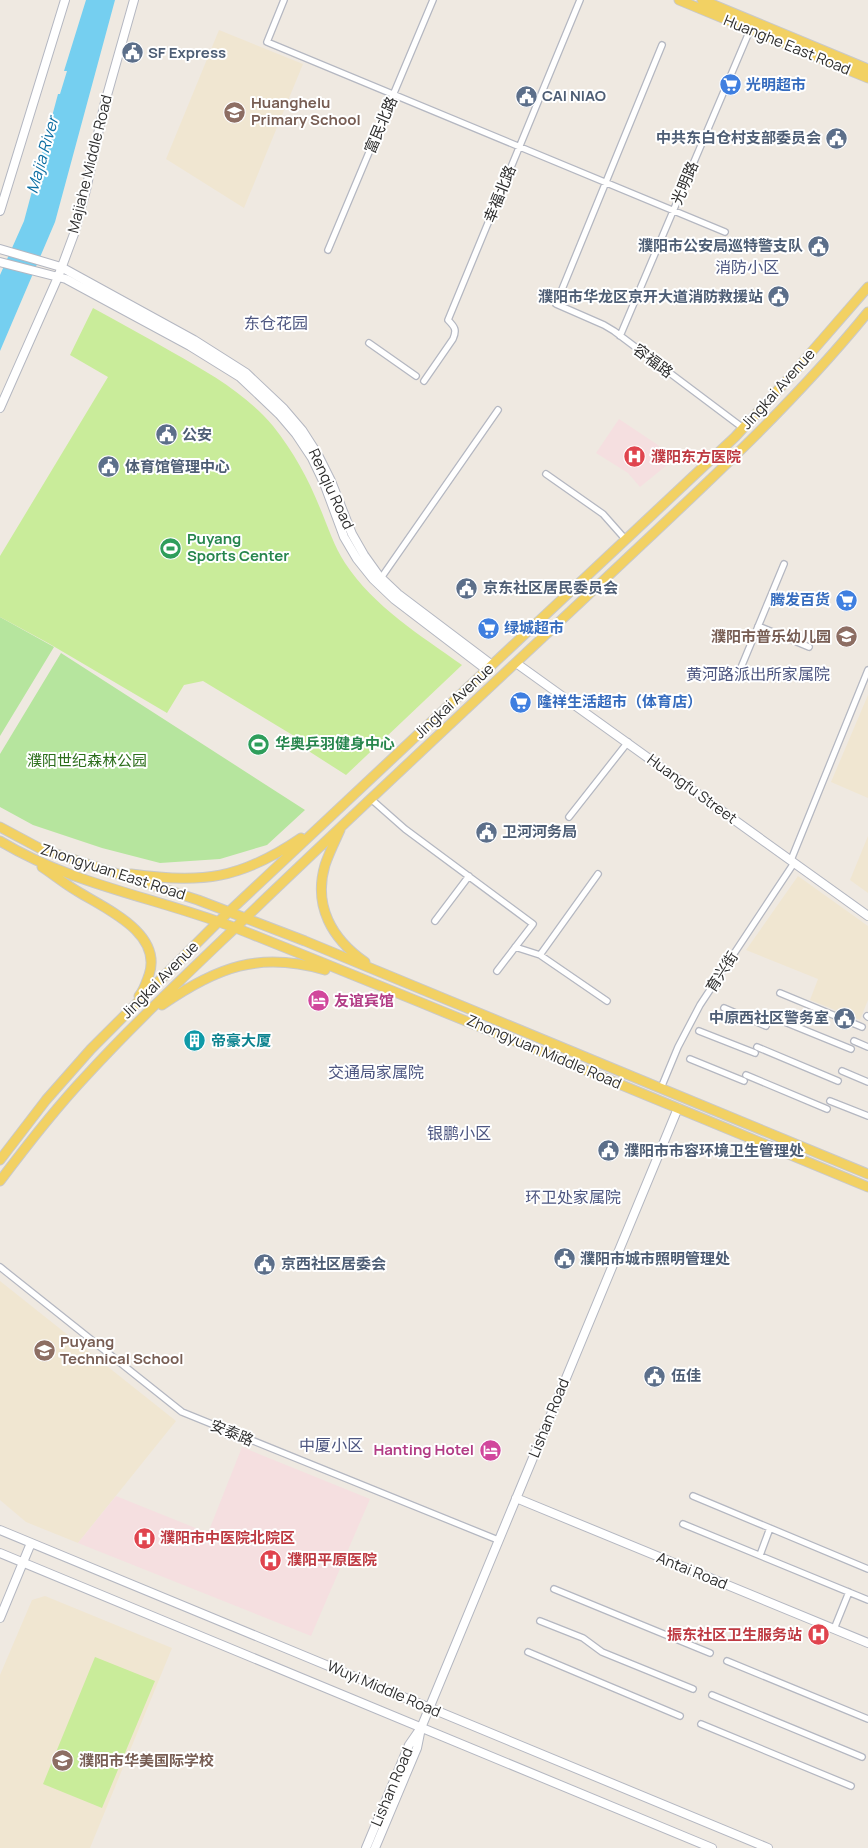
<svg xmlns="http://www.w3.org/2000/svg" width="868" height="1848" font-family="Manrope,'Noto Sans SC',sans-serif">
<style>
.education{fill:#f0e6d1}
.medical{fill:#f5dfe0}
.green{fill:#b6e59e}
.pitch{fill:#c9ec9a}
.water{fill:#75cff0}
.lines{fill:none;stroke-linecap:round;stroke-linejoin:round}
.minor-casing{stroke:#b4b7c1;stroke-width:8}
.tertiary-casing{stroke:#b4b7c1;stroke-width:10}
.primary-casing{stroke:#c9c9c9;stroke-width:11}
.minor{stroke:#fff;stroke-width:5.5}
.tertiary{stroke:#fff;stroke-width:8}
.primary{stroke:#f2d163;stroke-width:9}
.labels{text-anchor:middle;stroke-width:4;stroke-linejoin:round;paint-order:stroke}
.street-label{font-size:15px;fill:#2e2e2e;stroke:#fff}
.service-label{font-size:15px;font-weight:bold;fill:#4e5e75;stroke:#fff;text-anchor:start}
.shop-label{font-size:15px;font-weight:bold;fill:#366cbe;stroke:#fff;text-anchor:start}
.education-label{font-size:15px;font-weight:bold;fill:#785e54;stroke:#fff;text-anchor:start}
.health-label{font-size:15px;font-weight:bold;fill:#be3a42;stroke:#fff;text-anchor:start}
.leisure-label{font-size:15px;font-weight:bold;fill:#27864d;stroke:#fff;text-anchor:start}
.park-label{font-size:15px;fill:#2c6e1b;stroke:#fff}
.hotel-label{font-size:15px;font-weight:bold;fill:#b23c85;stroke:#fff;text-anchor:start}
.culture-label{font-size:15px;font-weight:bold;fill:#0d838f;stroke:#fff;text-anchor:start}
.water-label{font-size:16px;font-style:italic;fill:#0d6fa3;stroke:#fff}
.neighbourhood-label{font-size:16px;fill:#4d5680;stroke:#fff}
</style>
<rect width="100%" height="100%" fill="#efe9e1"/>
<!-- education -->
<path class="education" d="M219,30L303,64L244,208L166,159Z
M868,695V798L831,782Z
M868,836V893L850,880Z
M798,876L868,926V1000L860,1020L810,1000L818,979L746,950Z
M0,1281L176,1421L78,1543L26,1522L0,1500Z
M45,1596L172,1648L90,1848H0V1675L32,1600Z"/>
<!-- medical -->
<path class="medical" d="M619,419L658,445L672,461L640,487L628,473L596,453Z
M242,1447L370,1499L311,1636L78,1543L116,1496L208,1533Z"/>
<!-- green -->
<path class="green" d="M0,617L54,647L0,736Z
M61,653L305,810L267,845L220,859L160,863L102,848L33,825L0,807V754Z"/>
<!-- pitch -->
<path class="pitch" d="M93,308C119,322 146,337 172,352C209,373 245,393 273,426C293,451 308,478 320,508C328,527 334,546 345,563C374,607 420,635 462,665L346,775L307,750L309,745L203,681L184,685L167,713L48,643L0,617V556L108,377L70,355Z
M95,1657L155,1681L102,1808L43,1784Z"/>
<!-- water -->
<path class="water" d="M86,0H115L55,222L0,351V275L24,221L58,94H60L67,71H64Z"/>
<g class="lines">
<defs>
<path id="minor" d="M284,0L267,42L725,232
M662,45L556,304L604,325L614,331L743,428
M328,250L433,0
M620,336L750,30
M369,343L416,376
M424,381L453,339C457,330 455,327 448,320L580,0
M546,474L603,514L626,540
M381,578L498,410
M758,626L809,647
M740,670L784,564
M371,799L405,829L533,924L497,971
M569,817L628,742
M791,860L868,670
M435,921L469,876
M515,947L540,955L607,1001
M540,955L598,874
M780,993L862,1027
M724,1008L766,1026
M770,1016L851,1049
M867,1016L868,1017
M699,1031L755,1053
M854,1041L868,1047
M757,1047L838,1081
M690,1059L744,1081
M842,1071L868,1082
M746,1075L827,1109
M661,1088L678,1047L700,1005L794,863
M830,1101L868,1116
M0,1267L182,1412L498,1540
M693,1496L868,1569
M683,1524L868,1600
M760,1555L770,1528
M554,1589L710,1653
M540,1621L583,1638L602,1652L693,1689
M834,1629L849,1592
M528,1652L680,1716
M727,1661L868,1719
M712,1695L862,1757
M701,1724L851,1786"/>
<path id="tertiary" d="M0,211L65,0
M0,249L61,267L194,340L246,373L284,409L302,430L318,455L331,481L352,534L364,555L379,576L398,594L492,665
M0,262L66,279L190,346L240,377L279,414L296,434L312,458L324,483L344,537L357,559L373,579L394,599L487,670
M0,408L58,277L74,234L86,190L104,106L134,0
M516,663L868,916
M516,1498L868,1643
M0,1530L768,1848
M0,1553L712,1848
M0,1618L31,1543
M366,1848L409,1745L418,1732
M375,1848L417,1748L421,1728L678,1108"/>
<path id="primary" d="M679,0L868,78
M702,0L868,69
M0,827L41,849L198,900L305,941L868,1174
M340,830C335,841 329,853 325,865C313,906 332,939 365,962
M0,841C76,887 165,899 246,932C454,1015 661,1101 868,1187
M42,867C54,875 65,884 77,891C106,909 163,933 149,975C146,983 144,990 139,996
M131,874C202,884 241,879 301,838
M162,1005C217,967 259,951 325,970
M0,1160L46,1100L91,1049L218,922L735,437L788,379L868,287
M0,1181C27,1145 55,1109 86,1076C142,1015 203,959 262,902C381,788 502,676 622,563C707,483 794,403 868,312"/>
</defs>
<!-- minor casing -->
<use href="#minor" class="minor-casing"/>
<!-- tertiary casing -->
<use href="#tertiary" class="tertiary-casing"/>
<!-- primary casing -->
<use href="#primary" class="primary-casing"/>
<!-- minor -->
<use href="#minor" class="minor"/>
<!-- tertiary -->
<use href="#tertiary" class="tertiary"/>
<!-- primary -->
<use href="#primary" class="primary"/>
</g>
<!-- icons -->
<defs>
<symbol id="civic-disc" viewBox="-11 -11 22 22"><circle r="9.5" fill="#5c6f8a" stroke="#fff"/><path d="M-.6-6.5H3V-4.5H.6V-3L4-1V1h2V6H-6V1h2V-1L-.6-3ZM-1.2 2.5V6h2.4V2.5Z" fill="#fff"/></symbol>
<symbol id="supermarket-disc" viewBox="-11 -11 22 22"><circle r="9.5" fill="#3f7fe0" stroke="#fff"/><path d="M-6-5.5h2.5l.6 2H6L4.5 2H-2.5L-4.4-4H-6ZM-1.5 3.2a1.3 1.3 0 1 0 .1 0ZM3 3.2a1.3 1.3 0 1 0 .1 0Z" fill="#fff"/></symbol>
<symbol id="school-disc" viewBox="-11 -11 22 22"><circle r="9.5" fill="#8d6e63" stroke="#fff"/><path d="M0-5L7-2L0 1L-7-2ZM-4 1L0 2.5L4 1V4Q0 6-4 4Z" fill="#fff"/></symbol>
<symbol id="hospital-disc" viewBox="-11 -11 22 22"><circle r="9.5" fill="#e0444e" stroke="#fff"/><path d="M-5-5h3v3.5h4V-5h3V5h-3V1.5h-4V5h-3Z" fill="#fff"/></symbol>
<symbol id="stadium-disc" viewBox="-11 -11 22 22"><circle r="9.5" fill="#2e9e5b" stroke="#fff"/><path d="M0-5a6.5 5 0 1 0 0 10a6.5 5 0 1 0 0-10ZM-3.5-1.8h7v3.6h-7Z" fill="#fff"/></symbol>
<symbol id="hotel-disc" viewBox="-11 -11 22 22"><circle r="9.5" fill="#d1479c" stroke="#fff"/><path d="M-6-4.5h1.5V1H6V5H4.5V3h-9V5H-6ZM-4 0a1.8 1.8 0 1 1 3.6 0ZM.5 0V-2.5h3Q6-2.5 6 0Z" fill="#fff"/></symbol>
<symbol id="building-disc" viewBox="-11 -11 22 22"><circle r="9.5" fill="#0f9aa8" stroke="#fff"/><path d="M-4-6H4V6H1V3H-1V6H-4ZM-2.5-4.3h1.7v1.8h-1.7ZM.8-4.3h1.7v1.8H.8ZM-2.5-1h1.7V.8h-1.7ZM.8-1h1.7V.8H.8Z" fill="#fff"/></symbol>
</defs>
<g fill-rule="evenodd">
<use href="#civic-disc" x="120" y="40" width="25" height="25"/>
<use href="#supermarket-disc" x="718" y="72" width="25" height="25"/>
<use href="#civic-disc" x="514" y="84" width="25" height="25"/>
<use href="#school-disc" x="222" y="100" width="25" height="25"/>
<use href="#civic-disc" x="824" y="126" width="25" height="25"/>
<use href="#civic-disc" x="806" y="234" width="25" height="25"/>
<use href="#civic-disc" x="766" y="284" width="25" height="25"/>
<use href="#civic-disc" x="154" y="422" width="25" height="25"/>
<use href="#hospital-disc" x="622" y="444" width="25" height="25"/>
<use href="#civic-disc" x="96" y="454" width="25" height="25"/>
<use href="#stadium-disc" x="158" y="536" width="25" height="25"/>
<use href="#civic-disc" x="454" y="576" width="25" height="25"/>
<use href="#supermarket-disc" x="834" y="588" width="25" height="25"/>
<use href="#supermarket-disc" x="476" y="616" width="25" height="25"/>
<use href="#school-disc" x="834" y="624" width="25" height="25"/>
<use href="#supermarket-disc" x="508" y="690" width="25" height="25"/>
<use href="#stadium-disc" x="246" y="732" width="25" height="25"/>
<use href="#civic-disc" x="474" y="820" width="25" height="25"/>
<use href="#hotel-disc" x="306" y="988" width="25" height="25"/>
<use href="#civic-disc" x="832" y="1006" width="25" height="25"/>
<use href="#building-disc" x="182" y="1028" width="25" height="25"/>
<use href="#civic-disc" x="596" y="1138" width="25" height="25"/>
<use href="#civic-disc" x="552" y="1246" width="25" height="25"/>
<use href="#civic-disc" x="252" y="1252" width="25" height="25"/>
<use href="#school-disc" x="32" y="1338" width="25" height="25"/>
<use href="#civic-disc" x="642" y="1364" width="25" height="25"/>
<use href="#hotel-disc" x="478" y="1438" width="25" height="25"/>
<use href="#hospital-disc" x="132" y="1526" width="25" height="25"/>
<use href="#hospital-disc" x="258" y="1548" width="25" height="25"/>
<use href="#hospital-disc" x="806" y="1622" width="25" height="25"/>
<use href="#school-disc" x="50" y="1748" width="25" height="25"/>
</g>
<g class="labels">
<!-- street labels -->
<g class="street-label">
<text transform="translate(787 45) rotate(22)" y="5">Huanghe East Road</text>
<text transform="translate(381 125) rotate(-67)" y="5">富民北路</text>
<text transform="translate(90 164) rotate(-76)" y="5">Majiahe Middle Road</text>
<text transform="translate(685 183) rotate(-67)" y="5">光明路</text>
<text transform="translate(500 194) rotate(-68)" y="5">幸福北路</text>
<text transform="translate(653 361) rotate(37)" y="5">容福路</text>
<text transform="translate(778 389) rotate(-48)" y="5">Jingkai Avenue</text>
<text transform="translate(331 489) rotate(65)" y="5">Renqiu Road</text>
<text transform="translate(454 701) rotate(-43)" y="5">Jingkai Avenue</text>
<text transform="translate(692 789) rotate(36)" y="5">Huangfu Street</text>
<text transform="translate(113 872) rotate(18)" y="5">Zhongyuan East Road</text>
<text transform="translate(722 972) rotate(-57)" y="5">育兴街</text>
<text transform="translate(160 980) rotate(-45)" y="5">Jingkai Avenue</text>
<text transform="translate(544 1052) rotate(23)" y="5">Zhongyuan Middle Road</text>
<text transform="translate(549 1418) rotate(-68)" y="5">Lishan Road</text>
<text transform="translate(232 1433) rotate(22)" y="5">安泰路</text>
<text transform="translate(692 1571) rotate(22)" y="5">Antai Road</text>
<text transform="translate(384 1689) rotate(23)" y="5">Wuyi Middle Road</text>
<text transform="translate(392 1787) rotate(-67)" y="5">Lishan Road</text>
</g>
<!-- service labels -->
<g class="service-label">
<text x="148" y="58">SF Express</text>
<text x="542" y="101">CAI NIAO</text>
<text x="821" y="143" text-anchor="end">中共东白仓村支部委员会</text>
<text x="803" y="251" text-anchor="end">濮阳市公安局巡特警支队</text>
<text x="763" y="302" text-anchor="end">濮阳市华龙区京开大道消防救援站</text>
<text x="182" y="440">公安</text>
<text x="125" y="472">体育馆管理中心</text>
<text x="483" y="593">京东社区居民委员会</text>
<text x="502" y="837">卫河河务局</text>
<text x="829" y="1023" text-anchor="end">中原西社区警务室</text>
<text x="624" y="1156">濮阳市市容环境卫生管理处</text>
<text x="580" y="1264">濮阳市城市照明管理处</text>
<text x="281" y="1269">京西社区居委会</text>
<text x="671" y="1381">伍佳</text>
</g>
<!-- shop labels -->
<g class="shop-label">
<text x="746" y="90">光明超市</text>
<text x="830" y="605" text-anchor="end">腾发百货</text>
<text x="504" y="633">绿城超市</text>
<text x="537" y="707">隆祥生活超市（体育店）</text>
</g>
<!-- education labels -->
<g class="education-label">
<text x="251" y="108">Huanghelu<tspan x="251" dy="17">Primary School</tspan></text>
<text x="831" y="642" text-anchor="end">濮阳市普乐幼儿园</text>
<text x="60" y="1347">Puyang<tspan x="60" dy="17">Technical School</tspan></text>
<text x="79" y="1766">濮阳市华美国际学校</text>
</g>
<!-- health labels -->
<g class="health-label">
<text x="651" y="462">濮阳东方医院</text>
<text x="160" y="1543">濮阳市中医院北院区</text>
<text x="287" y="1565">濮阳平原医院</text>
<text x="802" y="1640" text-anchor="end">振东社区卫生服务站</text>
</g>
<!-- leisure labels -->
<g class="leisure-label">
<text x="187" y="544">Puyang<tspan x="187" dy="17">Sports Center</tspan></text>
<text x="275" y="749">华奥乒羽健身中心</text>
</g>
<!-- park labels -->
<g class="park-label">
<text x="87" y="766">濮阳世纪森林公园</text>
</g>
<!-- hotel labels -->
<g class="hotel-label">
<text x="334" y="1006">友谊宾馆</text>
<text x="474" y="1455" text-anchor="end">Hanting Hotel</text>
</g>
<!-- culture labels -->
<g class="culture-label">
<text x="211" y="1046">帝豪大厦</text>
</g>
<!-- water labels -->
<g class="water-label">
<text transform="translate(42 155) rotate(-74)" y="6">Majia River</text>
</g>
<!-- neighbourhood labels -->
<g class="neighbourhood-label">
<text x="747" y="273">消防小区</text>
<text x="276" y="329">东仓花园</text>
<text x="758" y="680">黄河路派出所家属院</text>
<text x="376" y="1078">交通局家属院</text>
<text x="459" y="1139">银鹏小区</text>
<text x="573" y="1203">环卫处家属院</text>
<text x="331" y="1451">中厦小区</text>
</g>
</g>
</svg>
